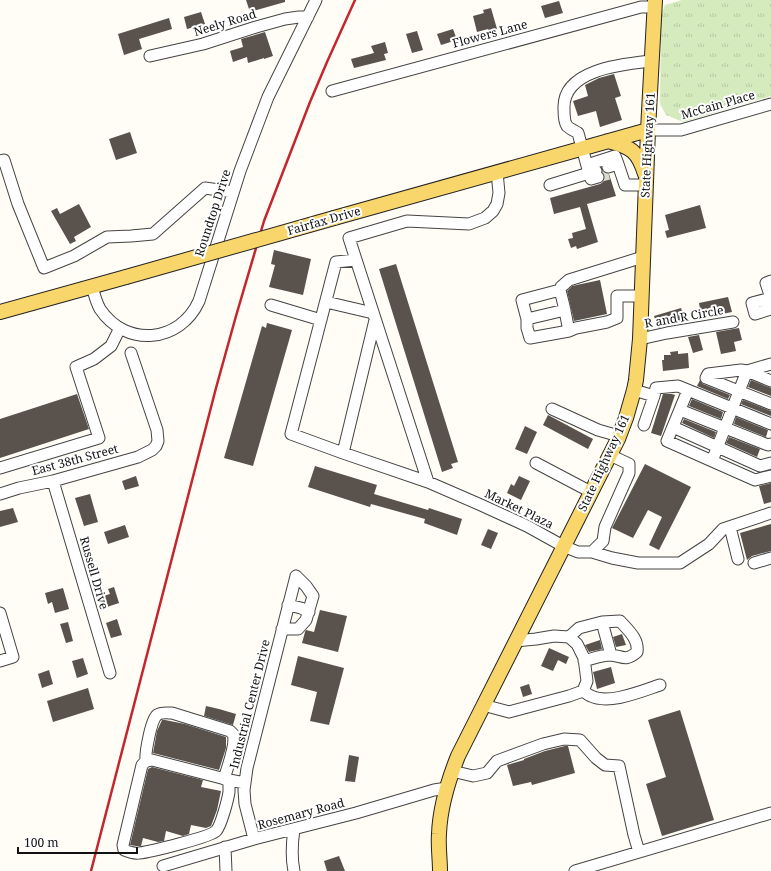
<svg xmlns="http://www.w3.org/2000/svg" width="771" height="871" font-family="'Noto Serif',serif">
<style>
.grass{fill:url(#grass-tufts)}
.building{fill:#5a524d}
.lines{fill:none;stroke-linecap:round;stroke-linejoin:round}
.minor-tunnel{stroke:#dbdad3;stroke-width:11;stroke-dasharray:11 5.5;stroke-linecap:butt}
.minor-casing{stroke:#444;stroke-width:13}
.major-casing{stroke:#222;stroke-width:16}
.minor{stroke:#fff;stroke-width:11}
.major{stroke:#f9d66b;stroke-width:14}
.rail{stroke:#c4262e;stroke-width:2.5}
.major-bridge-casing{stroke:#222;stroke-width:16;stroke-linecap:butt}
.major-bridge{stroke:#f9d66b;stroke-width:14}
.labels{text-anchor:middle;stroke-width:4;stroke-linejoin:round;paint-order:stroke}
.street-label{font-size:12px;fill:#111;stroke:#fff}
</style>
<defs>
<pattern id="grass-tufts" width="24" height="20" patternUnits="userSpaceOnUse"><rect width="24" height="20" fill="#d5ebbd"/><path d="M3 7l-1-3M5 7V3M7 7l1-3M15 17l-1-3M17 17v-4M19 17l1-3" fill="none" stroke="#b6c8a1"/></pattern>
</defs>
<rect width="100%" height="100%" fill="#fffdf5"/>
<!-- grass -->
<path class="grass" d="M682,0H771V96L683,122L666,115L660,104L661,16L665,5Z"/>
<!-- building -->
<path class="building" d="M246,0H285V2L250,12Z
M559,1L563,13L545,18L541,6Z
M491,8L497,29L489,31L488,29L477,32L473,16L484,13L483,10Z
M201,12L205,24L187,29L184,17Z
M169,18L172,29L139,39L142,49L124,55L118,34Z
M453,29L457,40L441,45L437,34Z
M417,31L423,50L412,53L406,34Z
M265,32L273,56L264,59V58L248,63L247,57L233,62L230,51L243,47L241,39Z
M385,42L388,53L384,54L386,60L354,68L351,59L374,53L371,46Z
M614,74L621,96L615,98L622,120L600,127L596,111L578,116L573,101L588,96L585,85L599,78Z
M130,132L137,153L116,160L109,139Z
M603,172L606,174H609L616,196L587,204L598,242L577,249L576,246L571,248L568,239L573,238L572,233L586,229L580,207L554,214L550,198L600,184L603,182L605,178V175Z
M79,204L91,227L74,237L76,241L70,244L51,211L57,208L60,214Z
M700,205L706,228L667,238L665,231L669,230L665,215Z
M274,250L311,259L303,295L269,287L275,265L271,264Z
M396,264L458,462L451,464L453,468L442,472L379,269Z
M600,280L607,314L574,321L567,291L572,286Z
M728,297L732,312L707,317V314L701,315L699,303Z
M681,308L685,320L658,328L654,316Z
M267,323L292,330L253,466L224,458L262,326L266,328Z
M739,328L742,340L734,342L736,351L721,354L716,332Z
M699,335L703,350L693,353L688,337Z
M678,351V354L688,353L689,368L663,371L662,360H664V355H671L670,352Z
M700,380L703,384L730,395L728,399L697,386Z
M751,380L771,388V396L748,387Z
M77,394L89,429L0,458V419Z
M663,394H672L675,395L661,436L651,433Z
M692,399L723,412L721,419L689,406Z
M743,400L771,411V416L741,404Z
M548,415L593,439L588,449L543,425Z
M736,417L768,430L766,437L734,424Z
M684,419L716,432L714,438L682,423Z
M525,426L537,432L527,454L515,449Z
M729,437L760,449L757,457L726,443Z
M645,464L691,487L659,550L649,545L662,517L648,510L633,538L612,528Z
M315,466L377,485L374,494L428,510L429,508L462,519L457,535L424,523L425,519L371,504L370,507L308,487Z
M136,476L139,486L125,490L122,481Z
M519,476L530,481L521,500L507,493L511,484L514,486Z
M771,483V502L764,504L759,486Z
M90,494L98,522L84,526L75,498Z
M13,508L18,522L0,527V511Z
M771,524V551L752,556L747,560L740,533Z
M125,525L129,537L108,544L104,532Z
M488,529L498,533L491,549L481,545Z
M114,587L119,603L107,607L103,596L110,594L108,589Z
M63,588L69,609L55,613L52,602L48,604L45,593Z
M320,610L347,616L338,652L302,643L305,632L306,630L314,632Z
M117,619L122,635L111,638L106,623Z
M68,622L73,641L66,643L60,624Z
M622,634L626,645L616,647L613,637Z
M600,640L602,649L589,652L585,645Z
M549,648L569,657L566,664L558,660L553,671L541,666Z
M298,656L344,668L329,725L310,721L317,692L291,685Z
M83,658L88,674L77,678L72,661Z
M611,667L615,683L597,689L593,672Z
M49,670L53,684L42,688L38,674Z
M529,684L532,694L523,697L520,687Z
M88,688L94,709L53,722L47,701Z
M206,706L219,709L236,714L233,725L204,716Z
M680,710L714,820L662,836L646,784L666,777L648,720Z
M162,720H165L185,724L226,737V748L219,770L153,753L157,731Z
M565,746H568L575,773L532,785L531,782L513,786L507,765L524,760V759L545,751Z
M349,755L359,757L355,782L345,781Z
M152,767L203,780L201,787L221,791L217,810L211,826L206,828L191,825L189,834L183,836L166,831L164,841L158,842L143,838L141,846H136L130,845L148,769Z
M339,856L345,871H327L324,861Z"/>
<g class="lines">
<!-- minor-tunnel -->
<path class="minor-tunnel" d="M598,177L609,174"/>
<defs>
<path id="minor" d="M150,56L203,44L256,27L285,19L299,17H308
M332,91L641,7H649L655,9
M648,130H681L771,104
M0,161L4,160L18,204L44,268L74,256L107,237L131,236L153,234L205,188L233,192
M587,165L615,156L618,164
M608,167L618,164L625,185H646
M596,171L589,173L591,179L598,177
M497,172L499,193L497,204L493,211L485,218L469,224L407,221L349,238L428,482L481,505L527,526L563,546L578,552H592L603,541L605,527L629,473V464L610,455
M550,185L589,173L578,133C575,131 570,129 567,126C564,122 564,114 564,109C562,69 624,64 652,61
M356,260L336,262L291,434L343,453L428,482
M771,281L766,283L771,298
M92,286C94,294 96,302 100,309C126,348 180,343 199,301L240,171L268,97L316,0
M560,290L564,306L569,331
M641,296H617V318L607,322L576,328L569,331L530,338L527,328V319L522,300L560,290L561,287L569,280L643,257
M771,298L752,303L755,314L771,309
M326,302L373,313
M271,305L321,320
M527,319L565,310
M640,339L667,333L733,322
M747,371L771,381
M747,371L771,364
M634,390L654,396L656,388L678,386L771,424
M688,390L667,441L755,480L771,476
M552,409L598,430L619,436
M680,410L768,445L771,444
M644,425L654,396
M673,427L760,466L771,463
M343,453L375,320
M712,461C724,431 735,401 747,371L741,370L708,374L706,378L771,404
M536,463L591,492
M0,468L99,438L76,367L94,359L111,346L120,328
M53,481L110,673
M0,494L19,488L53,481L138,457L152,450L156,446L158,441L157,430L131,353
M730,527L738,559
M592,552L612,558L638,563H680L709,544L723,529L771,513
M754,563L771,558
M288,605L301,608L309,612
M0,613L13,657L0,661
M602,622L611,655
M282,629H298L306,620L313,596L306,586L296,576
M569,637L579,628L602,622L620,621C628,630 639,639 637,652C625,662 623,656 610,655C601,655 592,659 584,661
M583,691C586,693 588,695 591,696C609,705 642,691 660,685
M483,705L509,712L569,696L583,691L587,681L584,658L577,644L569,637L554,636L536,639L515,641
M146,761C145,753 151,720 157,715C161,712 167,713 172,713L230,731L233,734C237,744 227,768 224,779
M452,771L473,776L487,773L497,761L543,744L564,739L580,740L596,758L605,765L619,766L634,835L639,852
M229,780C229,784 229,788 229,792C228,799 221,826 216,831C210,837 150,852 139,853C134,854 129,852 124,850L123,845L142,765L146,761L152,760L229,780L245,783
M294,829C292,843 291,857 294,871
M254,839L245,804L244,790L247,768L296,576
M225,847L226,871
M163,866L254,839L356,813L434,790L447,788
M575,871L771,813"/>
<path id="major" d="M608,141C631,147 638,151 645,174
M334,218L648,130
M0,312L126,277
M440,871C440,859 438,846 439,834C440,807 448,781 458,756L618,439L626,418L634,390L636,380L640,339L648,130L655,0"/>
</defs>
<!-- minor casing -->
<use href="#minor" class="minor-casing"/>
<!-- major casing -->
<use href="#major" class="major-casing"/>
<!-- minor -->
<use href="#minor" class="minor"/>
<!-- major -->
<use href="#major" class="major"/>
<!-- rail -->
<path class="rail" d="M91,871L216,388L236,316L264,221L310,102L327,62L355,0"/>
<defs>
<path id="major-bridge" d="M126,277L334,218"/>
</defs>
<!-- major-bridge casing -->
<use href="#major-bridge" class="major-bridge-casing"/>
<!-- major-bridge -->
<use href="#major-bridge" class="major-bridge"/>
</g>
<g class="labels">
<!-- street labels -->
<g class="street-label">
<text transform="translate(225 23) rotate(-17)" y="4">Neely Road</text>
<text transform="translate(490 34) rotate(-15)" y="4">Flowers Lane</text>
<text transform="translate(718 105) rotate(-16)" y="4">McCain Place</text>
<text transform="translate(648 145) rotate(-87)" y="4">State Highway 161</text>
<text transform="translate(213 213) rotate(-72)" y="4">Roundtop Drive</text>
<text transform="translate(324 221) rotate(-16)" y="4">Fairfax Drive</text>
<text transform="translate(684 317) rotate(-10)" y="4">R and R Circle</text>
<text transform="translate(75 460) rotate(-15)" y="4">East 38th Street</text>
<text transform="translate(604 463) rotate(-65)" y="4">State Highway 161</text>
<text transform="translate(519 509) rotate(26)" y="4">Market Plaza</text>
<text transform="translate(94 573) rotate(74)" y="4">Russell Drive</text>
<text transform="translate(250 704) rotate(-76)" y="4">Industrial Center Drive</text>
<text transform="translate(301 814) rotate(-15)" y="4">Rosemary Road</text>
</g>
</g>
<!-- scale -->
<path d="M18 847v6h119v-6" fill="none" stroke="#111111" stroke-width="2"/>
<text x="24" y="847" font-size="12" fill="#111111" stroke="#ffffff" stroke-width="3" paint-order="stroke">100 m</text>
</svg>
